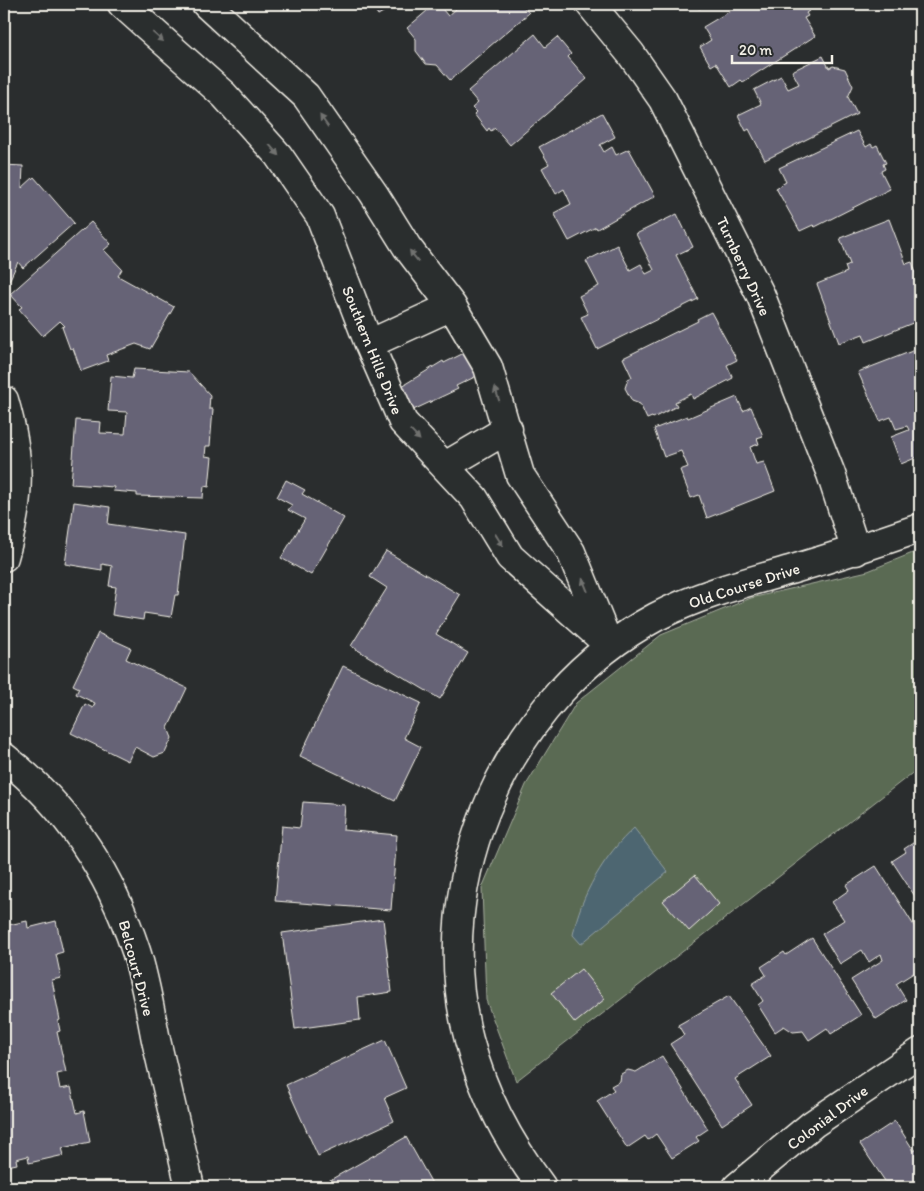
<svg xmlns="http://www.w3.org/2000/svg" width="924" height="1191" font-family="Itim,sans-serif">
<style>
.green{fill:#5a6a53;stroke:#a7ae9e}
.water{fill:#4d6671;stroke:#909ea1}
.building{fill:#666476;stroke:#f4f1e8}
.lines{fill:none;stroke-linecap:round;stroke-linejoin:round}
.minor-casing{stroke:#f4f1e8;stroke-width:31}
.minor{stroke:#2a2d2e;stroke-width:28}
.oneway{fill:#71726f}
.labels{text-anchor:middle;stroke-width:4;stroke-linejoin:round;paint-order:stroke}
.street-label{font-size:16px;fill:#f4f1e8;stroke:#2a2d2e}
</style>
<rect width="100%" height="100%" fill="#2a2d2e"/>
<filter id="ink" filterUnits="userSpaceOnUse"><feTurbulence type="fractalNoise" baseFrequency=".02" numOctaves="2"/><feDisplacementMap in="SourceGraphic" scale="10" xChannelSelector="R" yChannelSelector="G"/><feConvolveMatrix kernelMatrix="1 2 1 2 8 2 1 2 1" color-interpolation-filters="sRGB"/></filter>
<g filter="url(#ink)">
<!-- green -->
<path class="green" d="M920,550V767L516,1081L486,1000L482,888L526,785L576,703L661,635L751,598L868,571Z"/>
<!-- water -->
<path class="water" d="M634,828L668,872L581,944L573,935C580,896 605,854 634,828Z"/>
<!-- building -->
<path class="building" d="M371,4H397L378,15Z
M435,4H438L448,16L456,9L452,4H521L529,13L450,80L437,65L426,64L416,51V39L407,28Z
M668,4H678L671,9Z
M695,4H706L699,9Z
M742,4H805L809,11L806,13L808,16L804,18L815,36L743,82L741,80L731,87L716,63L711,66L700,47L711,40L703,27Z
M535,34L545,47L557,37L571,54L568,57L587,79L510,145L495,128L491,131L489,128L487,131L474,114L476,112L472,108L478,103L468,91Z
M823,56L829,68L833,66L845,69L853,86L848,97L857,114L765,160L749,129L746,131L738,115L761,104L754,90L781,76L788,89L799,84L792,71Z
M602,113L615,137L600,145L604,152L612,147L616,155L629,149L655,196L597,229L596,227L569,241L554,213L571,204L564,189L556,194L542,168L549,164L539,147Z
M857,131L866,147L871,144L873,147L877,145L886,163L883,164L885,169L881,171L890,189L815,227L813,225L800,231L776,188L786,182L779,168Z
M4,165L23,166L22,188L34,177L74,223L23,268L18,262L9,281L4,278Z
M677,214L693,247L676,255L698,299L597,349L581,317L588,314L579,296L599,286L586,261L617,245L630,270L641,264L646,274L654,270L636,234Z
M889,219L906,264L912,262L920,284V303L915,305L920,320L866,342L863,334L839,343L817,284L847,272L845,266L850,264L840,238Z
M91,222L111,244L104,250L122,269L118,276L174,307L150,349L136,344L106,355L108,361L81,371L73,348L70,349L62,327L65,326L60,321L43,336L19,309L22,307L10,294Z
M711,312L737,360L727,365L733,378L693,399L691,394L675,402L677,406L653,418L652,417L647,419L640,404L632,401L625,388L628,379L632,377L623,358L698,321L697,319Z
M920,348V456L901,464L891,437L909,430L907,426L896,429L891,417L880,421L858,372Z
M468,351L481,374L456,386L458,389L409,412L397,389L443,361L444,363Z
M134,369L189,372L210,395L209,409H213L210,446H206L205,456L212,457L209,487L204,486L203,498L137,496V493L113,491L114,487L71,484L76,420L101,422L100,433L125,434L127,412L108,411L111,376L132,378Z
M737,397L743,411L751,407L763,436L757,438L759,444L750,447L756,464L764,462L775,491L707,518L699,495L691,498L680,470L688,467L681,451L664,457L654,429L687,416L688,418Z
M286,480L305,490L302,494L344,518L311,575L281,558L305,519L288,510L292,505L277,497Z
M74,502L110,507L108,524L185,535L178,595H175L171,617L144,613L143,620L112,615L116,587L109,586L112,566L102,564V570L65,564Z
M386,551L460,595L436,634L468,653L440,699L351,646L387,588L370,577Z
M98,633L131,648L126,659L187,688L168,728L172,738L165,753L154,757L135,747L128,761L71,733L85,704L93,708L95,703L76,694L79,688L73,685Z
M343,666L421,703L404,738L421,747L395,801L300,756Z
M303,802L345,805L343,830L397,835L391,910L275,901L282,826L300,828Z
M920,831V904L892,861L906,852L904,849L916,841V834Z
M876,866L920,935V969L896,984L906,1000L876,1019L851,980L883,960L881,954L869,962L862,950L840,964L822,934L844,920L832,902L849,890L846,885Z
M695,875L719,904L689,931L663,901Z
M383,919L392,992L358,997L360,1020L295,1029L282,933Z
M27,921L28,928L56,921L63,952L56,954L61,978L52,980L60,1020L58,1021L60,1031L57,1032L66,1072L57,1074L60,1089L71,1087L77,1113L84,1111L90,1142L62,1148L64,1155L29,1163L28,1156L16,1159L17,1164L7,1166L8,1171L4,1172V926Z
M812,938L861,1015L831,1034L827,1028L809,1040L803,1031L793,1032L784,1026L775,1032L758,1005L763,1001L752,984L766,975L761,967L784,952L786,955Z
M581,969L605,999L575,1023L551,993Z
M729,996L771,1056L735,1079L752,1105L722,1125L670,1044L684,1035L678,1025Z
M385,1040L406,1088L384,1098L394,1121L318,1156L286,1085Z
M662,1056L708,1129L696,1137L699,1141L672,1158L656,1134L648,1140L645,1136L627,1148L597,1101L614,1090L611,1086L620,1081L621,1074L628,1070L636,1072Z
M895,1121L914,1151L920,1147V1187H889L860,1144Z
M406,1137L434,1187H325L323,1184Z
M831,1179L837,1187H818Z
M4,1183H19V1187H4Z"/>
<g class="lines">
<defs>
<path id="minor" d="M122,4L224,95L278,155L320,216L369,344L403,422L474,498L510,557L610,646
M206,4L306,96L374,194L407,247L452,306L488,367L520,475L571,552L607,640
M590,4L631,54L663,100L761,296L831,474L856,551
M369,344L452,306
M4,400C21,459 21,498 4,557
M445,466L508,429
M4,757C68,807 111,875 136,951C145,979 150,1010 156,1040C167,1089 179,1138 190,1187
M542,1187C508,1141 484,1096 469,1040C426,878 510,695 656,617C698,595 744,583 790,570C834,557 877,543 920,528
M737,1187L813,1124L920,1052"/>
</defs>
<!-- minor casing -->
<use href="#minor" class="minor-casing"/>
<!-- minor -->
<use href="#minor" class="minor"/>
</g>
<!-- one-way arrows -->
<defs><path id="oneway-solid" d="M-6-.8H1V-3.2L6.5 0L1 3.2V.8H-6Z" transform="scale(1.25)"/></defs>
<g class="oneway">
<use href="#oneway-solid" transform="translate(158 37) rotate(41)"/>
<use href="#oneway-solid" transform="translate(324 121) rotate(-125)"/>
<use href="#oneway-solid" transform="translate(274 150) rotate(49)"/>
<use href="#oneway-solid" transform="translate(414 256) rotate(-128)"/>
<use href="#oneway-solid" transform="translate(497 394) rotate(-108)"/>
<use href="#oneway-solid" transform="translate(415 435) rotate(46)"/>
<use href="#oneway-solid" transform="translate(499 540) rotate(58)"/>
<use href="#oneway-solid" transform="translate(585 585) rotate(-112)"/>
</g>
</g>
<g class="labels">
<!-- street labels -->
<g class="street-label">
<text transform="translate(744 266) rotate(65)" y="6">Turnberry Drive</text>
<text transform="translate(373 350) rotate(68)" y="6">Southern Hills Drive</text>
<text transform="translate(744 585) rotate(-18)" y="6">Old Course Drive</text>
<text transform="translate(137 968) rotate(75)" y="6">Belcourt Drive</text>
<text transform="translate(827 1117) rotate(-37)" y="6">Colonial Drive</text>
</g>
</g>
<!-- margin -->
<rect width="924" height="1191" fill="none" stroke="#2a2d2e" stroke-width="20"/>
<rect x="10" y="10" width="904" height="1171" fill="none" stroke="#f4f1e8" stroke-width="2" filter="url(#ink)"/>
<!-- scale -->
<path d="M732 55v8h100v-8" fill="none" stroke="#f4f1e8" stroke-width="2.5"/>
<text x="739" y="55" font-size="15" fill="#f4f1e8" stroke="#2a2d2e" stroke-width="4" paint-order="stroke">20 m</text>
</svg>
